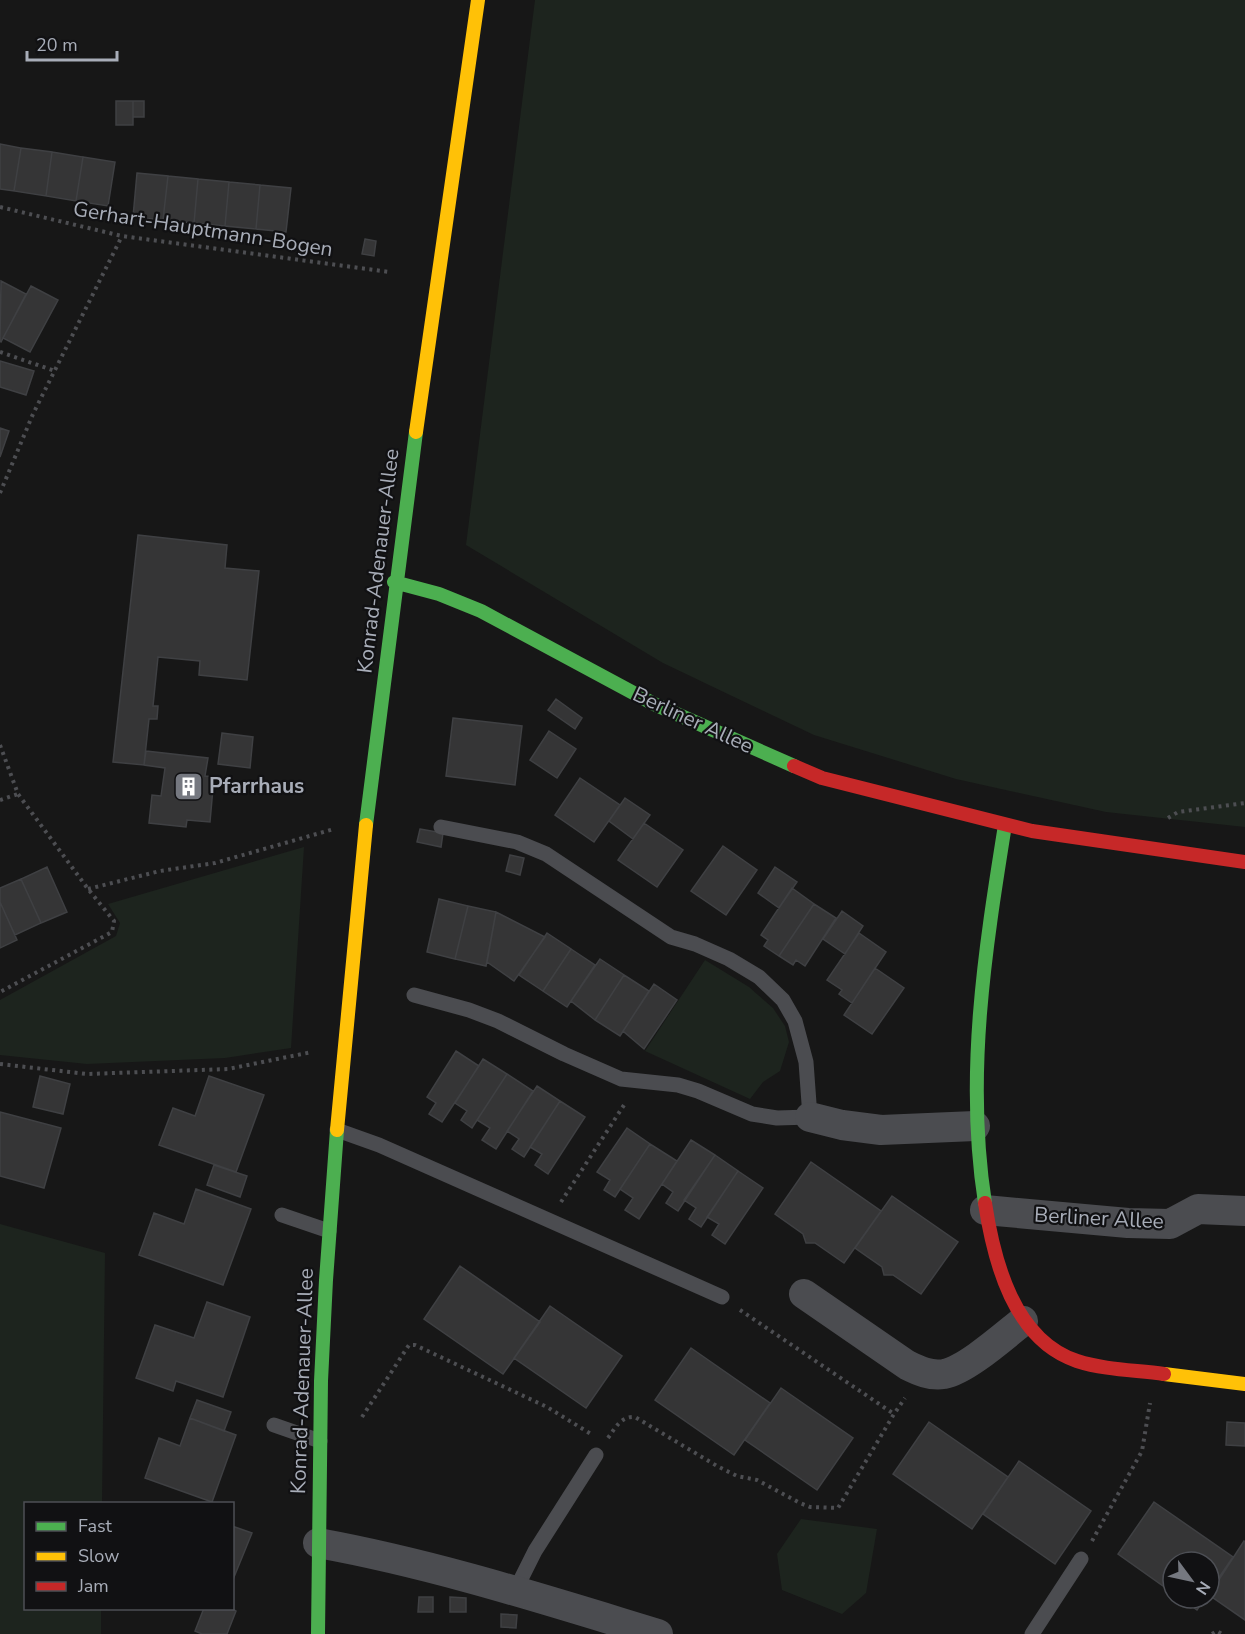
<svg xmlns="http://www.w3.org/2000/svg" width="1245" height="1634" font-family="'Nunito Sans',sans-serif">
<style>
.green{fill:#1d241e}
.building{fill:#353536;stroke:#3f4043;stroke-width:1.5}
.lines{fill:none;stroke-linecap:round;stroke-linejoin:round}
.path{stroke:#4d4e52;stroke-width:4;stroke-dasharray:3 4.5;stroke-linecap:butt}
.lane{stroke:#4b4c50;stroke-width:15}
.street{stroke:#4b4c50;stroke-width:30}
.fast{stroke:#4caf50;stroke-width:14}
.slow{stroke:#ffc107;stroke-width:14}
.jam{stroke:#c62828;stroke-width:14}
.labels{text-anchor:middle;stroke-width:4.5;stroke-linejoin:round;paint-order:stroke}
.street-label{font-size:21px;fill:#a8adb8;stroke:#111113}
.poi-label{font-size:21px;font-weight:bold;fill:#a8adb8;stroke:#111113;text-anchor:start}
</style>
<rect width="100%" height="100%" fill="#171717"/>
<!-- green -->
<path class="green" d="M535,0H1245V827L1106,812L956,779L814,735L663,663L466,545Z
M304,847L291,1048L225,1058L87,1064L0,1055V1000L116,936L120,923L108,904Z
M705,960L749,987L773,1008L785,1026L789,1042L780,1071L763,1082L750,1099L645,1051Z
M0,1224L105,1253L102,1503L26,1504V1608L101,1609V1634H0Z
M801,1519L877,1529L866,1593L842,1614L782,1590L777,1554Z"/>
<!-- building -->
<path class="building" d="M116,101H133V125H116Z
M133,101H144V117H133Z
M0,144L21,148L14,191L0,189Z
M21,148L52,152L46,196L14,191Z
M52,152L83,157L76,201L46,196Z
M83,157L115,162L108,206L76,201Z
M137,173L168,176L163,220L133,217Z
M168,176L198,179L194,223L163,220Z
M198,179L229,182L225,226L194,223Z
M229,182L260,185L256,229L225,226Z
M260,185L291,188L286,232L256,229Z
M365,239L376,241L374,256L362,254Z
M1,281L26,294L1,342L0,341Z
M31,286L58,300L30,352L3,338Z
M0,361L34,371L26,395L0,387Z
M0,428L9,431L0,457Z
M138,535L227,545L225,568L259,571L247,680L199,675L200,661L158,657L153,706H158L157,719H149L144,765L113,762Z
M556,699L582,718L575,729L548,710Z
M453,718L522,726L515,785L446,776Z
M549,731L576,749L557,778L530,760Z
M222,733L253,737L250,768L218,764Z
M146,751L208,758L205,776L214,777L210,822L187,820L186,827L149,823L152,795L161,796L165,768L144,765Z
M580,778L620,805L594,842L555,815Z
M625,798L650,815L633,839L609,821Z
M644,823L683,850L657,887L618,860Z
M420,829L443,833L441,847L417,842Z
M723,846L757,870L726,915L691,891Z
M510,855L524,858L520,875L506,871Z
M47,867L67,912L41,923L21,879Z
M775,867L797,882L779,908L758,893Z
M21,879L41,923L15,935L0,902V888Z
M792,888L814,904L779,956L764,946L768,940L761,935Z
M439,899L468,906L455,959L427,952Z
M0,902L17,940L0,948Z
M814,904L836,918L805,966L796,960L793,965L779,956Z
M468,906L496,912L486,966L455,959Z
M842,911L863,926L845,954L823,939Z
M496,912L545,937L514,981L487,962Z
M547,933L571,949L543,991L519,975Z
M859,933L886,952L852,1003L839,994L842,990L827,980Z
M571,949L595,965L567,1007L543,991Z
M600,959L624,975L595,1020L571,1001Z
M875,968L904,988L872,1034L844,1015Z
M624,975L649,991L620,1036L595,1020Z
M654,984L677,1000L644,1049L623,1031Z
M456,1051L479,1066L442,1122L429,1114L436,1103L427,1097Z
M483,1059L507,1074L472,1128L461,1120L467,1111L455,1103Z
M507,1074L533,1091L496,1149L482,1140L490,1128L477,1120Z
M40,1076L70,1084L63,1114L33,1107Z
M209,1076L264,1095L236,1172L159,1145L173,1108L195,1116Z
M537,1086L560,1101L524,1157L512,1149L519,1139L507,1131Z
M560,1101L585,1117L548,1174L535,1165L542,1154L530,1147Z
M0,1112L61,1128L44,1188L0,1176Z
M627,1128L650,1144L615,1197L604,1190L610,1180L597,1172Z
M691,1140L715,1155L678,1211L666,1203L673,1192L662,1184Z
M650,1144L677,1161L639,1219L625,1210L633,1198L620,1189Z
M715,1155L738,1171L701,1227L689,1219L696,1208L684,1200Z
M811,1162L881,1211L844,1263L815,1243H806L803,1234L775,1214Z
M214,1165L247,1176L240,1197L207,1185Z
M738,1171L763,1188L725,1244L712,1235L719,1224L707,1217Z
M196,1189L251,1209L223,1285L139,1255L154,1213L184,1224Z
M892,1196L958,1242L921,1294L893,1275H884L882,1267L855,1248Z
M460,1266L540,1322L503,1374L424,1319Z
M207,1302L250,1317L223,1397L176,1381L173,1391L136,1378L155,1325L194,1338Z
M550,1306L622,1356L586,1408L514,1358Z
M691,1348L770,1403L734,1455L655,1400Z
M781,1388L853,1438L817,1490L745,1440Z
M197,1400L231,1412L224,1431L190,1418Z
M190,1418L236,1435L212,1502L145,1478L159,1438L180,1446Z
M929,1422L1008,1477L972,1529L893,1474Z
M1227,1422L1245,1423V1446L1226,1445Z
M1019,1461L1091,1511L1055,1564L983,1514Z
M1154,1502L1233,1557L1209,1592V1562H1173V1593L1118,1554Z
M232,1526L252,1533L232,1582Z
M1244,1541L1245,1542V1620L1209,1595Z
M419,1597H433V1612H418Z
M450,1597L466,1598V1612H450Z
M1180,1598H1205L1197,1610Z
M204,1608H231L236,1611L227,1634H202L195,1631Z
M501,1614L517,1615L516,1628L501,1627Z"/>
<g class="lines">
<!-- path -->
<path class="path" d="M0,207L122,236L389,272
M0,352L55,371
M0,493L33,414L122,236
M0,745L18,794L88,889L114,921L112,932L0,992
M0,800L18,794
M1168,818L1178,812L1245,803
M88,889L160,871L215,863L334,829
M0,1064L87,1074L228,1069L312,1052
M561,1202L626,1102
M740,1310L894,1414
M362,1417L409,1345H415L547,1407L591,1434
M608,1438C616,1427 621,1416 635,1417L717,1466L737,1476L757,1480L800,1503L810,1507L838,1508L894,1414L905,1398
M1092,1541L1142,1451L1150,1403
M1212,1634L1217,1631L1222,1634"/>
<!-- lane -->
<path class="lane" d="M414,995L469,1010L498,1021L564,1054L621,1079L678,1085L698,1091L752,1114L777,1118L810,1117L806,1062L795,1021L783,1000L759,977L729,959L695,944L671,937L546,854L517,842L441,827
M337,1130L379,1145L722,1297
M282,1215L329,1231
M274,1425L320,1441
M515,1591L535,1551L596,1455
M1032,1634L1081,1559"/>
<!-- street -->
<path class="street" d="M810,1117L842,1125L881,1130L975,1126
M985,1210L1128,1223L1170,1224L1198,1209L1245,1211
M804,1294L907,1365C919,1371 930,1376 944,1374C966,1370 1004,1336 1023,1321
M318,1543C434,1564 546,1600 658,1634"/>
<!-- fast -->
<path class="fast" d="M394,582L439,594L481,611L654,704L794,766
M366,825L416,432
M985,1203C965,1076 985,950 1005,825
M318,1634L321,1381L326,1280L337,1130"/>
<!-- slow -->
<path class="slow" d="M416,432L478,0
M337,1130L366,825
M1164,1374L1245,1384"/>
<!-- jam -->
<path class="jam" d="M794,766L822,778L1032,831L1245,862
M985,1203C994,1262 1014,1340 1077,1361C1105,1370 1135,1370 1164,1374"/>
</g>
<!-- icons -->
<defs>
<symbol id="building-square" viewBox="-11 -11 22 22"><rect x="-9" y="-9" width="18" height="18" rx="4" fill="#757880" stroke="#111113"/><path d="M-4-6H4V6H1V3H-1V6H-4ZM-2.5-4.3h1.7v1.8h-1.7ZM.8-4.3h1.7v1.8H.8ZM-2.5-1h1.7V.8h-1.7ZM.8-1h1.7V.8H.8Z" fill="#fff"/></symbol>
</defs>
<g fill-rule="evenodd">
<use href="#building-square" x="172" y="770" width="33" height="33"/>
</g>
<g class="labels">
<!-- street labels -->
<g class="street-label">
<text transform="translate(203 229) rotate(9)" y="7">Gerhart-Hauptmann-Bogen</text>
<text transform="translate(378 561) rotate(-83)" y="7">Konrad-Adenauer-Allee</text>
<text transform="translate(693 720) rotate(25)" y="7">Berliner Allee</text>
<text transform="translate(1099 1218) rotate(3)" y="7">Berliner Allee</text>
<text transform="translate(302 1381) rotate(-88)" y="7">Konrad-Adenauer-Allee</text>
</g>
<!-- poi labels -->
<g class="poi-label">
<text x="209" y="793">Pfarrhaus</text>
</g>
</g>
<!-- legend -->
<rect x="24" y="1502" width="210" height="108" fill="#111113" stroke="#4d4f55" stroke-width="1.5"/>
<rect x="36" y="1522" width="30" height="9" fill="#4caf50" stroke="#4d4f55" stroke-width="1.5"/>
<text x="78" y="1532" font-size="18" fill="#a8adb8">Fast</text>
<rect x="36" y="1552" width="30" height="9" fill="#ffc107" stroke="#4d4f55" stroke-width="1.5"/>
<text x="78" y="1562" font-size="18" fill="#a8adb8">Slow</text>
<rect x="36" y="1582" width="30" height="9" fill="#c62828" stroke="#4d4f55" stroke-width="1.5"/>
<text x="78" y="1592" font-size="18" fill="#a8adb8">Jam</text>
<!-- north arrow -->
<g transform="translate(1191 1580) rotate(123)"><circle r="28" fill="#111113" stroke="#4d4f55" stroke-width="1.5"/>
<path d="M0-4.5L10 22L0 15L-10 22Z" fill="#757880"/>
<text y="-9" font-size="16" font-weight="bold" text-anchor="middle" fill="#a8adb8">N</text>
</g>
<!-- scale -->
<path d="M27 51v9h90v-9" fill="none" stroke="#a8adb8" stroke-width="3"/>
<text x="36" y="51" font-size="18" fill="#a8adb8" stroke="#111113" stroke-width="4.5" paint-order="stroke">20 m</text>
</svg>
